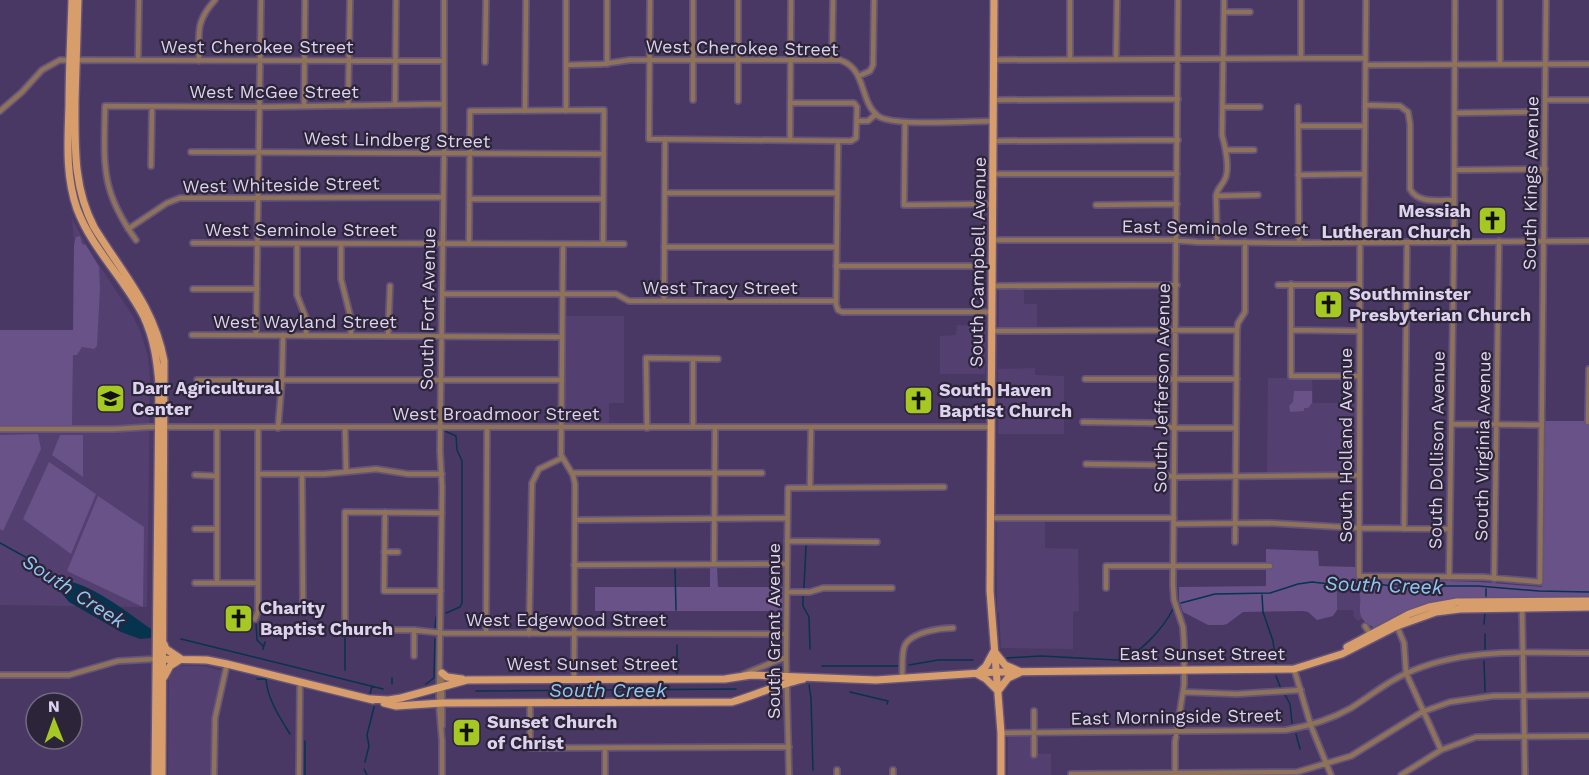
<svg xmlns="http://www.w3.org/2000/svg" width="1589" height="775" font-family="'Work Sans',sans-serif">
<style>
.built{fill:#543f71}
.green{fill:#685288}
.water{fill:#06334e}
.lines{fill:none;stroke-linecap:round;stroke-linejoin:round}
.stream{stroke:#06334e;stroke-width:1.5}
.minor-casing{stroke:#64547c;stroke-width:8}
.major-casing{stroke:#64547c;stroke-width:10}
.minor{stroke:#8e725a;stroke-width:4.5}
.major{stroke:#d79e6c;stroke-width:7}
.labels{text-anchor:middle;stroke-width:4.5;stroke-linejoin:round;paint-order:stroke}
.street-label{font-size:18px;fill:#ddd3ee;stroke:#2c2438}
.poi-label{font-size:18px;font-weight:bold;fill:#ddd3ee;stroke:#2c2438;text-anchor:start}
.water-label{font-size:20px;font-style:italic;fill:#8ec7f2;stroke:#2c2438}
</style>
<rect width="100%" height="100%" fill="#493863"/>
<!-- built -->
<path class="built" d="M72,218L86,245L132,315L141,333L148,357L150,379L147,607L0,605V426H72L74,245Z
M999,288H1024V304H1037V328H999Z
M566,316H624V403H609V426L566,425L564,423Z
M957,325L986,326L985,374H940V336L956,335Z
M1035,368V375L1064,376V434H998V369Z
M1268,378H1312L1313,403H1357L1356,473L1267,474Z
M1045,520V548L1078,549L1079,611L1073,612V649L1001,648L999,612H997V521Z
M1337,587H1356L1360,592L1362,618L1358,621L1354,617L1353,610H1337Z
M179,666H203L222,671L213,714L212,775H168L169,675Z
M1008,735H1031L1032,753L1051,754V775H1008Z"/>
<!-- green -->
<path class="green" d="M80,236L82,244L86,245L99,267L100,288L97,346L94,349L82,347L77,355H73L72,427L0,426V330H73L74,245L76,237Z
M1294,391H1312V403L1308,408H1304V411L1290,412L1289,406L1293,402Z
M1543,421H1589V597L1455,600L1375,628C1348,616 1368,602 1356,587H1337V610L1333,616L1317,620L1308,612L1303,611L1243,612L1227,624L1223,625H1208L1183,612L1179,601V587L1266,586V549L1318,551L1319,566L1356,567V578L1480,582L1542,587Z
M38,434L41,449L3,531L0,529V435Z
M60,435H83V477L52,455Z
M49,462L96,494L71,554L23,519Z
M98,496L144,527L143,607L67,571Z
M710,566H717L718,587H784V611H595V587H710Z"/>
<!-- water -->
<path class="water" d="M56,578C93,584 121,608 151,629V638L140,639L121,632L69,602L56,586Z"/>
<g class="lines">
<!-- stream -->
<path class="stream" d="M445,431L456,436L457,450L462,461V603L460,607L446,613
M0,543L29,559L56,579
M675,568L676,610
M804,588L806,546
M803,595V606L809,617L810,649
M1262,595L1263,612L1273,641L1276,664
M1486,597V589
M1181,603L1215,594L1270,593L1298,584L1312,582L1348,586L1366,582L1391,586H1478L1539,591L1589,592
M256,624L257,640L263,646
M1484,624L1485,612
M435,628L436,617
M1485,634V649
M181,639L383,689
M677,645V675
M263,649L265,642
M1007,658L1041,656L1116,660C1137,659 1164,627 1173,609
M1484,661L1485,691
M909,665L938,660H973
M822,666H899
M345,670V638
M1276,676L1281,689
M392,678V684
M257,679H266C267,698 280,718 290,734
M426,684L434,678L435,639
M809,685L811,698L813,770
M476,691L736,689
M850,692L888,701L887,704
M1284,693L1290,704L1292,723
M370,694L372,686
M1296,734L1300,749
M365,762L369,746L367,735L374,707
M364,769L367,775
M305,775V741"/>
<defs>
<path id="minor" d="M650,0L649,139L851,141L856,138L857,107L854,103H790
M1224,12H1250
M1301,58V0
M1070,59V0
M1116,59L1117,0
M138,60L139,0
M832,60L833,0
M994,60L1365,58
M199,61C199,33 195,22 215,0
M485,62L486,0
M607,64V0
M1500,64V0
M566,65L602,64L630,60H840C867,69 859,101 878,116C893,127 972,121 994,121
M1366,65L1589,64
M859,76L870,71L873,65L874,0
M693,100V0
M994,100L1178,99
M1545,100H1589
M738,101V0
M395,105L396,0
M1365,105L1400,106L1408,112L1410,124V189C1418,204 1439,200 1454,200
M304,106L305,0
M348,106L350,0
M1223,107H1260
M1298,107L1299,243
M0,111L22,92L42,70L60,60L444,61
M525,111L526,0
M566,111V0
M1455,113L1526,112
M857,121H868L876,114
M905,122L904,205L993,204
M1299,126H1365
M790,140L791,0
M838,141L836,304L838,310L842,312H993
M994,141L1178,140
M1226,150H1254
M191,152L603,154
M151,166L152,107
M1455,170L1545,169
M994,174H1177
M1298,175L1364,174
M665,193H837
M1216,196L1258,195
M470,199H603
M1096,205L1177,204
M128,229L167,203L180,198L443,197
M136,240C100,190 104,165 105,106L259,107L444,104
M993,240H1173L1197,242L1299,243L1589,241
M1217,242L1216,196C1217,188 1222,186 1225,179C1230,169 1225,145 1222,135L1224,0
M1360,242L1359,576L1483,577L1540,582L1546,0
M1364,242L1366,0
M193,243L624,244
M469,243L470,111L604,110L603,243
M297,244V295L306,318V336
M341,244V279L350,315L351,336
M563,244L561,455L573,475L575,484L574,679
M664,247H836
M836,266H993
M1291,284V376H1359
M1278,285H1360
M993,286L1177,285
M193,289H257
M442,294H616L629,301H836
M664,301L665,139
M1291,330L1359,331
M992,331L1237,330
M192,335L562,337
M256,335L261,0
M388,336L390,286
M1085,379H1237
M197,380H562
M1083,422L1153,423L1174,428H1236
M1588,422L1589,369
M1452,424L1542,425
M217,427V583
M345,427L346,471
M693,427V359
M278,428L282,380L283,335
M647,428L646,358L718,359
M0,429H114L149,427H991
M1086,464L1156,465L1165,475L1174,477L1359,475
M572,473H762
M258,474H324L376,469L408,474H442
M302,474L303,612
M195,475L217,476
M810,487L811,427
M385,512L384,591H441
M442,513L345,512V630H414L441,633L786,634
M990,518H1174
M575,520L787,518
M1174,524L1268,523L1359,528L1449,529
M195,529H217
M1404,529L1407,242
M787,541L877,542
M1235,542L1237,330L1238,323L1245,312V242
M384,552H398
M714,564L715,427
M574,565L787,564
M1449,577L1454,242L1455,0
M1494,579L1499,241
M195,583H258
M1106,588V566H1270
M787,592H810L823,588H892
M1522,608L1525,775
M255,619L258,611V428
M1396,624L1404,643L1406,673L1441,750
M1365,626L1372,637
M486,633L487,427
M529,634L532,483L539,469L562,458
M414,656V630
M1294,669L1311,726L1331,775
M442,674V726
M744,674L786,657
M0,675H69L118,661L155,659
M902,678C903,669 901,653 905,645C912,632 940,628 953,628
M1183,692L1237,694L1301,690
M530,703V748L789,747
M1001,733L1286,730C1309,726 1330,720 1351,708C1369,697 1385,683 1405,674C1462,647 1527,653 1589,653
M442,740V775
M442,741L439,704L442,487L440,451L444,155V0
M605,748V775
M1034,755V711
M837,770V775
M893,770V775
M1071,774L1297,772L1351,756L1422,712L1450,702L1493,696L1589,695
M214,775L215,718L227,664
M299,775L300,682
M789,775L786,657L788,488L944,487
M1175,775V742L1184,685V643L1183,627L1174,600L1173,585L1178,0
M1401,775L1441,750L1476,737L1589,736"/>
<path id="major" d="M72,0C71,35 69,70 69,105C68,140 65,175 77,209C92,249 125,279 144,317C154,339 157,360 159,384L155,775
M78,0C77,34 76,68 75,101C75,146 73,187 94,227C122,273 154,306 164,361L162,775
M994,0L990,591L1001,733V775
M164,644L166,649L181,659L170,666L164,677
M1347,647L1409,614L1429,607L1457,602L1589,601
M994,651L1005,665L1021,672L1008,678L998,691L986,679L977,674L986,666Z
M158,659L207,660L227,664L373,700
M442,673L447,677L462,679
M371,699L388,700L401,698L467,680L725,679L751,675L876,680L996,672L1294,669L1342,654L1397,626L1436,612L1460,609L1589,607
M384,703L396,706L442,703L732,702C756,695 779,684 803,679"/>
</defs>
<!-- minor casing -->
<use href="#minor" class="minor-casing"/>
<!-- major casing -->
<use href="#major" class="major-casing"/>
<!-- minor -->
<use href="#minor" class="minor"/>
<!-- major -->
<use href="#major" class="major"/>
</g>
<!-- icons -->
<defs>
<symbol id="church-square" viewBox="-11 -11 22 22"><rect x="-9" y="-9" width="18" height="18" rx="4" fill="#a5c823" stroke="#2c2438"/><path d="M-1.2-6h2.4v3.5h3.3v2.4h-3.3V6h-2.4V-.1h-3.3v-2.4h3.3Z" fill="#111"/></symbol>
<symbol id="university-square" viewBox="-11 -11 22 22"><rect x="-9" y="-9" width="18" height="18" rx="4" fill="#a5c823" stroke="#2c2438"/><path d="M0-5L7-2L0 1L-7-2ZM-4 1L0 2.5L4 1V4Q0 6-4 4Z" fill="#111"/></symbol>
</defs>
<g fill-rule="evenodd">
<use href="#church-square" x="1476" y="204" width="33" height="33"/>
<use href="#church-square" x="1312" y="288" width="33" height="33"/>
<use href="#university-square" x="94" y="382" width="33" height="33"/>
<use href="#church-square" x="902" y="384" width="33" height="33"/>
<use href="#church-square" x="222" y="602" width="33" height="33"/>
<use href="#church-square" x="450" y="716" width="33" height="33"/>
</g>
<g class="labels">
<!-- street labels -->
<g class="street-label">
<text x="257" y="53">West Cherokee Street</text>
<text transform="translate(742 48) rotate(1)" y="6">West Cherokee Street</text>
<text x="274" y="98">West McGee Street</text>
<text transform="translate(397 140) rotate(1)" y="6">West Lindberg Street</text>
<text transform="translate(1531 183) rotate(-89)" y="6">South Kings Avenue</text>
<text transform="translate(281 185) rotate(-1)" y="6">West Whiteside Street</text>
<text transform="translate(1215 228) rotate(1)" y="6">East Seminole Street</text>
<text x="301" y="236">West Seminole Street</text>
<text transform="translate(978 262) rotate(-89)" y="6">South Campbell Avenue</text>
<text x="720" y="294">West Tracy Street</text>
<text transform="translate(428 309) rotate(-89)" y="6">South Fort Avenue</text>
<text x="305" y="328">West Wayland Street</text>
<text transform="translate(1162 388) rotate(-89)" y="6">South Jefferson Avenue</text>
<text x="496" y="420">West Broadmoor Street</text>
<text transform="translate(1346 445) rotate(-90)" y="6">South Holland Avenue</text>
<text transform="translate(1483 446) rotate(-89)" y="6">South Virginia Avenue</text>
<text transform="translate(1437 450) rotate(-89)" y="6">South Dollison Avenue</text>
<text x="566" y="626">West Edgewood Street</text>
<text transform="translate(774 631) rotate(-90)" y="6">South Grant Avenue</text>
<text x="1202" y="660">East Sunset Street</text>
<text x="592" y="670">West Sunset Street</text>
<text transform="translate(1176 717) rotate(-1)" y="6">East Morningside Street</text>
</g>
<!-- poi labels -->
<g class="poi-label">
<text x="1471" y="217" text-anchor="end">Messiah<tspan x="1471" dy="21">Lutheran Church</tspan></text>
<text x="1349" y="300">Southminster<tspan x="1349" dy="21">Presbyterian Church</tspan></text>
<text x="132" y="394">Darr Agricultural<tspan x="132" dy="21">Center</tspan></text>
<text x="939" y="396">South Haven<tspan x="939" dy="21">Baptist Church</tspan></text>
<text x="260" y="614">Charity<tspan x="260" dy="21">Baptist Church</tspan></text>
<text x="487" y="728">Sunset Church<tspan x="487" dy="21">of Christ</tspan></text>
</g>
<!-- water labels -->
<g class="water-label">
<text transform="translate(1384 585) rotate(2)" y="7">South Creek</text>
<text transform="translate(74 591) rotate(33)" y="7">South Creek</text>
<text x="608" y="697">South Creek</text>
</g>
</g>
<!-- north arrow -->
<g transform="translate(54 721) rotate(359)"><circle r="28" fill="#2c2438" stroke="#736a81" stroke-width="1.5"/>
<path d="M0-4.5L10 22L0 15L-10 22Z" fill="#a5c823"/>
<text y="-9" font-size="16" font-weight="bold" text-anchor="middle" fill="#ddd3ee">N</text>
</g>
</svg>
